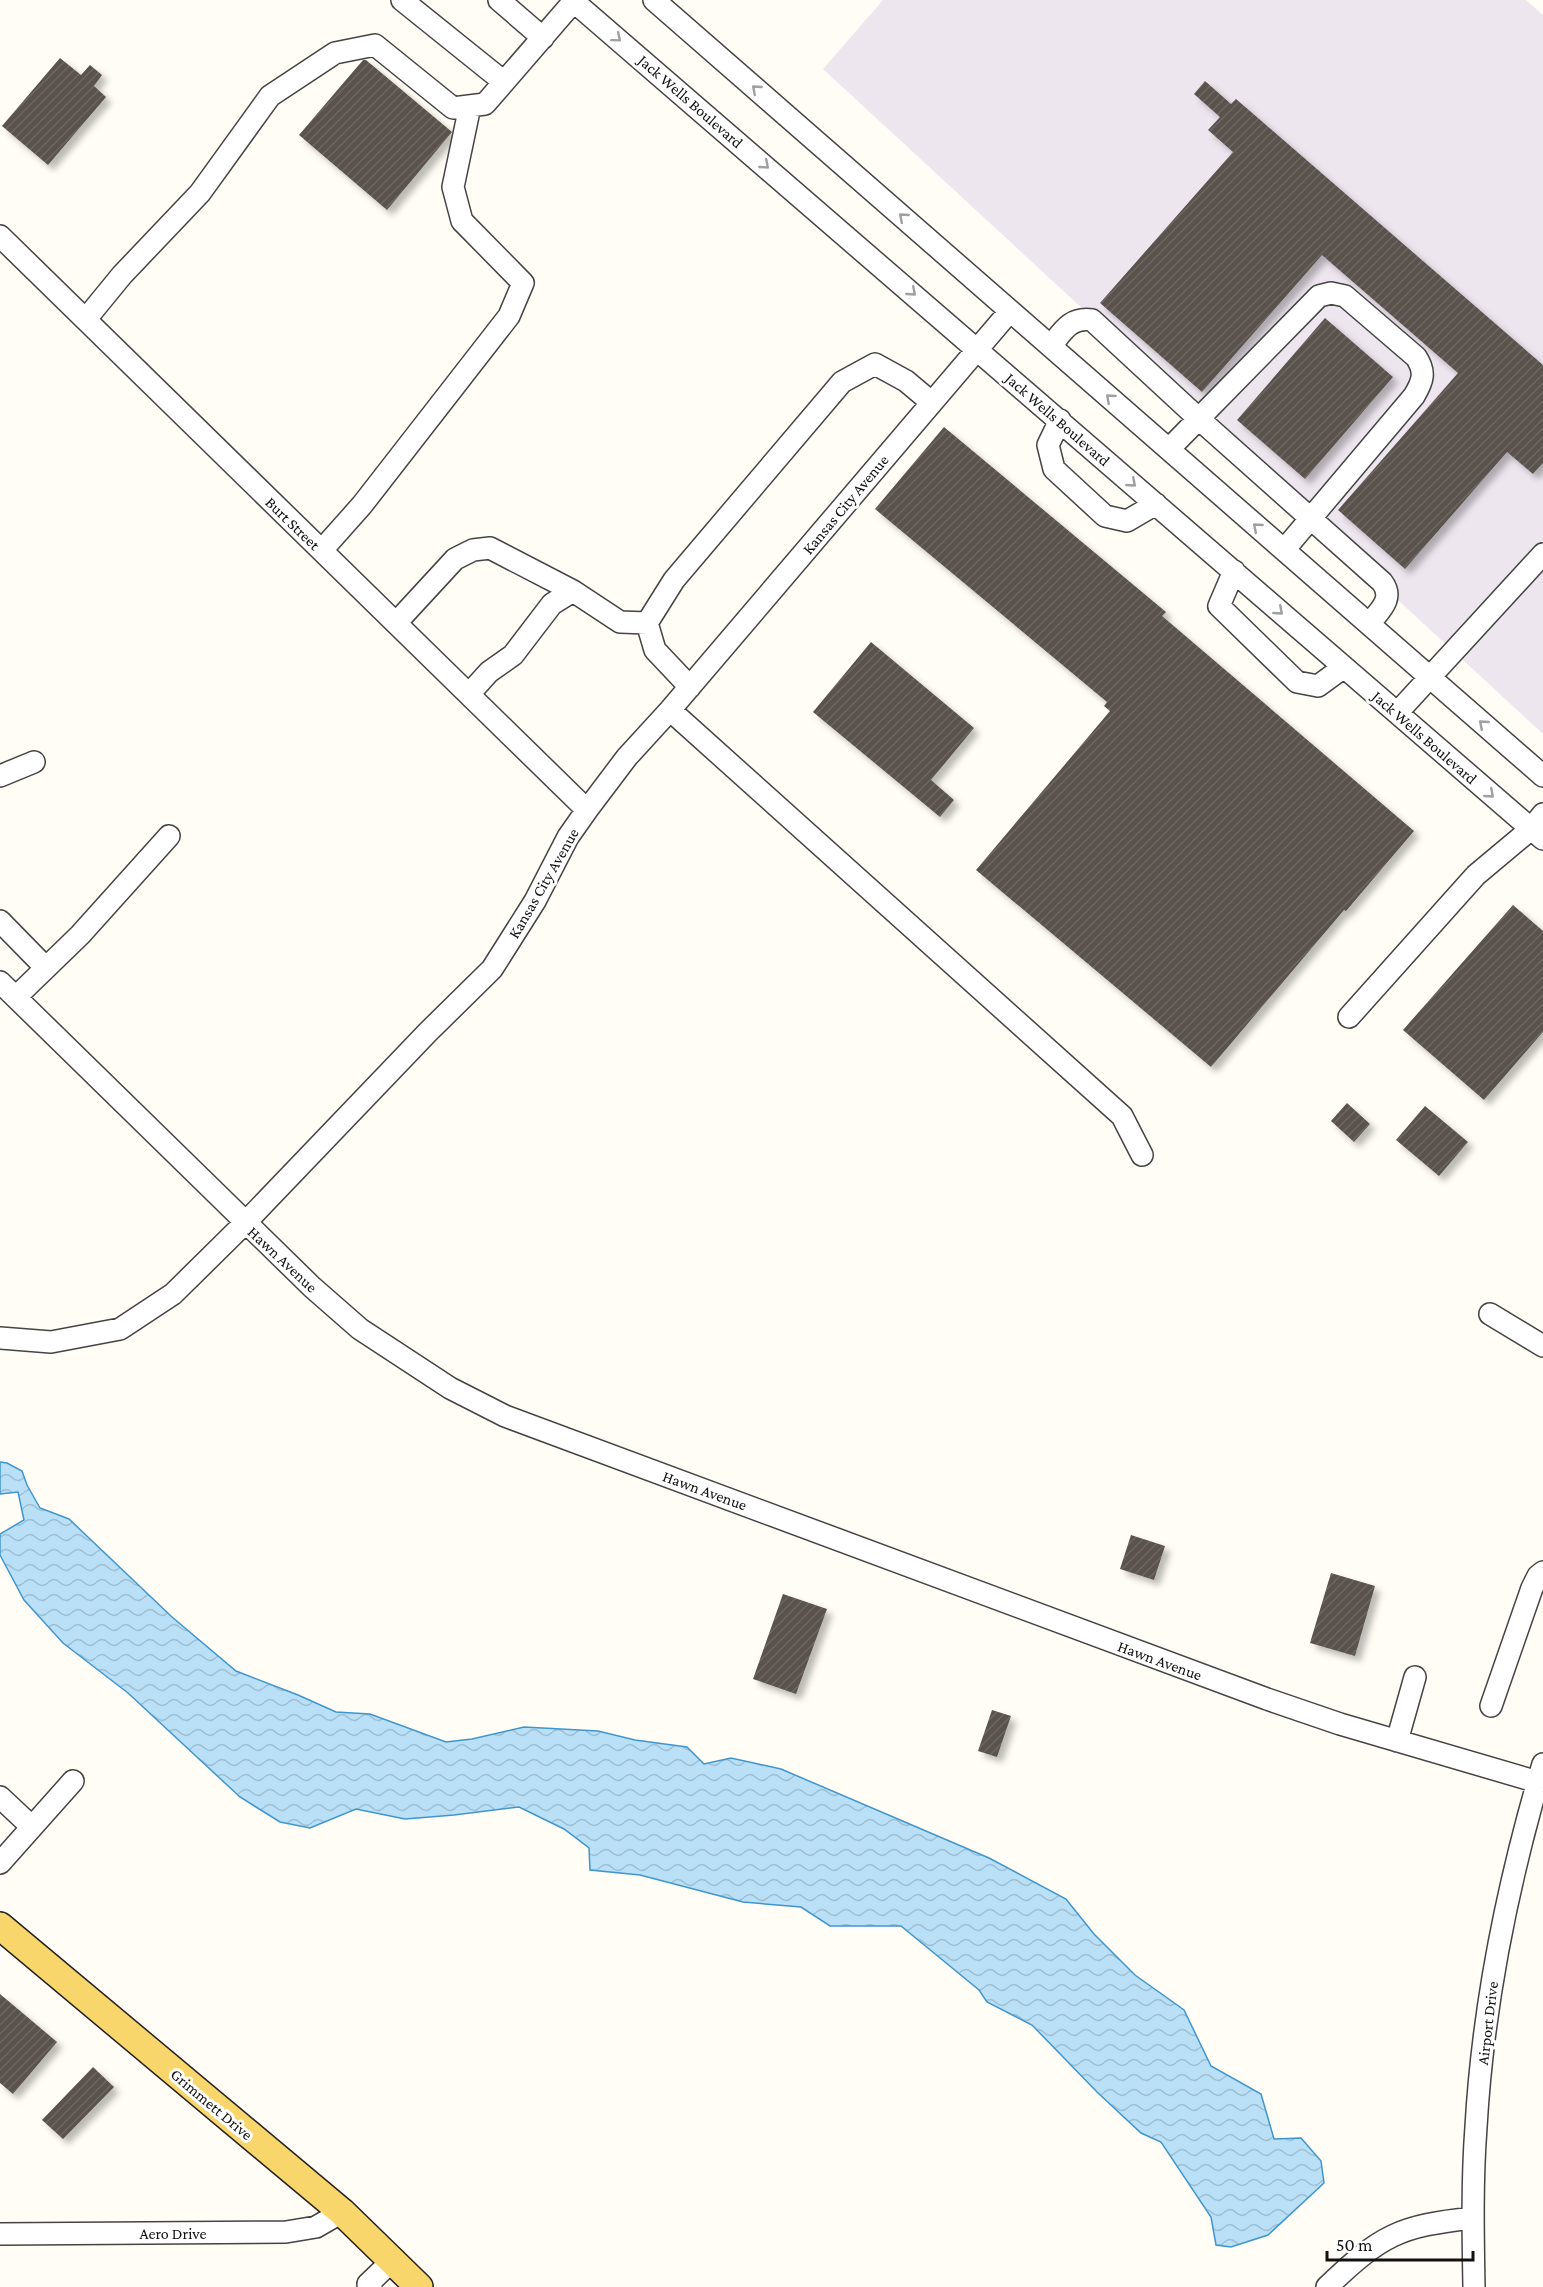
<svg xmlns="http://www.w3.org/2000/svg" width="1543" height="2287" font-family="'Crimson Pro',serif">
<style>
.industrial{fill:#eee6ef}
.water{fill:url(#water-waves);stroke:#3f96cf;stroke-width:1.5}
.building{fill:url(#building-hatch);filter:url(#shadow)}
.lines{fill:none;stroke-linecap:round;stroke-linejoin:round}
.minor-casing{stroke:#444;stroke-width:24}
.major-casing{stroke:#222;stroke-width:30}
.minor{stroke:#fff;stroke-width:21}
.major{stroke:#f9d66b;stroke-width:27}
.oneway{stroke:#a0a0a0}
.labels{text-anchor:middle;stroke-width:6;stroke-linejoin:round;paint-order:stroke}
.street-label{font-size:16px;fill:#111;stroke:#fff}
</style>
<defs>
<pattern id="water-waves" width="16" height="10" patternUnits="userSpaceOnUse" patternTransform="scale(1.5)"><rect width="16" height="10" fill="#b9e0f7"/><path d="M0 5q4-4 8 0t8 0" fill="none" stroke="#9ebfd3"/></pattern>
<pattern id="building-hatch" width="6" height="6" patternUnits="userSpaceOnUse" patternTransform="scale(1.5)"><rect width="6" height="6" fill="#5a524d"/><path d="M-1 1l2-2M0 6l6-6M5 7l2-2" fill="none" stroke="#6d6662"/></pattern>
<filter id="shadow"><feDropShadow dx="5.5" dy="5.5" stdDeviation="3" flood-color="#0004"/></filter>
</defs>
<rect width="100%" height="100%" fill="#fffdf5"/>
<!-- industrial -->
<path class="industrial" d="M883,0H1526L1543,15V734L823,69Z"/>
<!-- water -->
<path class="water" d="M0,1462L7,1463L22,1471L27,1485L40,1508L69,1519L172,1617L236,1671L298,1695L336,1712L370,1714L446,1742L472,1739L524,1727L598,1731L635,1740L687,1747L704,1764L731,1758L781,1769L989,1858L1066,1899L1094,1934L1135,1975L1184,2010L1211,2066L1261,2094L1274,2139L1301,2138L1321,2161L1324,2183L1268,2235L1231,2247L1216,2245L1211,2217L1161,2142L1141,2133L1097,2092L1032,2025L987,2002L979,1990L901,1926H830L801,1907L743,1902L640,1875L590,1870L589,1848L564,1829L519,1807L454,1815L405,1819L356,1809L310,1828L280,1822L240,1797L128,1693L63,1643L24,1600L0,1555V1534L24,1520L18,1492L0,1494Z"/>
<!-- building -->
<path class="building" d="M60,58L81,75L90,65L102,75L94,86L106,97L48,165L2,126Z
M363,60H366L452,132L387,210L299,135Z
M1205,81L1231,104L1236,99L1543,365V463L1533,474L1507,452L1405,569L1338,510L1458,373L1322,255L1202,392L1100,303L1233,152L1208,130L1220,117L1194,94Z
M1325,318L1393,377L1305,479L1237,420Z
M944,427L1166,612L1162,616L1414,831L1346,911L1344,910L1211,1067L976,870L1110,711L1104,706L1107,702L875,509Z
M871,642L974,728L931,780L954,800L940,817L813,712Z
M1513,905L1543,931V1032L1484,1100L1403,1030Z
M1347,1103L1370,1124L1354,1142L1331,1121Z
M1425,1106L1468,1142L1439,1176L1396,1140Z
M1131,1535L1165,1546L1154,1580L1120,1569Z
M1331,1573L1375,1586L1355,1656L1310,1643Z
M783,1594L827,1609L796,1694L753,1679Z
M992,1710L1011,1716L997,1757L978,1751Z
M0,1994L57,2042L13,2094L0,2083Z
M93,2067L114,2087L63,2139L42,2120Z"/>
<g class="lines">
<defs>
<path id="minor" d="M402,0L504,82
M499,0L543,38
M572,0L1543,839
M654,0L1543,776
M0,236L587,810
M86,319L122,275L200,193L270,96L335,53L375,45L453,108L485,104L575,0
M1051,346C1063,331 1070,317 1092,320L1199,419L1382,582C1395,599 1379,611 1369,624
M1060,420L1048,445L1054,469L1105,516L1127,521L1156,504
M1169,449L1319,296L1331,293L1345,296L1416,357C1426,372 1423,381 1414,396L1284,550
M322,550L362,505L509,316L523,283L462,221L453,187L470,106
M1234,571L1219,606L1297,682L1318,686L1344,667
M396,623L455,559L473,550L490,548L573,591
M690,687L655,650L647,623L674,580L842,382L875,364L906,381L931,402
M469,694L489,672L513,655L552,604L573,591L620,622L647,623
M670,710L1122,1116L1142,1155
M1397,713L1543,554
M0,776L34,762
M0,921L46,968
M0,982L312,1287L360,1329L450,1388L505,1416L1267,1699L1340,1724L1538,1782
M16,997L80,935L169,836
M1349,1017L1476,875L1531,829L1543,814
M1490,1314L1543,1346
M0,1338L51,1342L120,1329L173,1294L245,1223L428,1032L492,969L535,901L568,837L587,810L627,757L670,710L1010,311
M1491,1706L1532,1588L1538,1576L1543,1572
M1397,1741L1415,1677
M0,1797L32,1827
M0,1863L73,1781
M0,2234L286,2232L316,2227L342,2212
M371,2287L368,2284L393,2260
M1327,2287C1381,2235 1399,2226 1473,2218
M1474,2287C1473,2234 1472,2180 1476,2127C1483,2004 1508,1882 1543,1764"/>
<path id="major" d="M0,1926L342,2212L419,2287"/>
</defs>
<!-- minor casing -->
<use href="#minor" class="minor-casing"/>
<!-- major casing -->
<use href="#major" class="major-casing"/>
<!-- minor -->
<use href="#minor" class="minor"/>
<!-- major -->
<use href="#major" class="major"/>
</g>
<!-- one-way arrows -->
<defs><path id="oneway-chevron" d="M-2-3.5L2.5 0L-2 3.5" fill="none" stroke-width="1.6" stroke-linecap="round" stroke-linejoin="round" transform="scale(1.5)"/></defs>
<g class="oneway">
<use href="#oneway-chevron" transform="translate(617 38) rotate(40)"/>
<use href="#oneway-chevron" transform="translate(756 89) rotate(-139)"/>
<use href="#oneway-chevron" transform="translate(765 165) rotate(41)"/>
<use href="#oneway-chevron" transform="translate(903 217) rotate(-139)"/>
<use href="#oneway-chevron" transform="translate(912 292) rotate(41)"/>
<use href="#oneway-chevron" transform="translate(1110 398) rotate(-139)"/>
<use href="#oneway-chevron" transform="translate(1132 483) rotate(41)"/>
<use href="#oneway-chevron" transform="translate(1257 527) rotate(-139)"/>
<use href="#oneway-chevron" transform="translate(1279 611) rotate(41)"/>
<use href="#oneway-chevron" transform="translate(1483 724) rotate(-139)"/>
<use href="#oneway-chevron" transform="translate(1490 794) rotate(41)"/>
</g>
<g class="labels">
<!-- street labels -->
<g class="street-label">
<text transform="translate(691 101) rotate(41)" y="6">Jack Wells Boulevard</text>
<text transform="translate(1058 419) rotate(41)" y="6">Jack Wells Boulevard</text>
<text transform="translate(845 504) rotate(-50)" y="6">Kansas City Avenue</text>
<text transform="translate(293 523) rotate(44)" y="6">Burt Street</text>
<text transform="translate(1425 737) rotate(41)" y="6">Jack Wells Boulevard</text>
<text transform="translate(543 883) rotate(-60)" y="6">Kansas City Avenue</text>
<text transform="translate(283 1259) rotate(43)" y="6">Hawn Avenue</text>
<text transform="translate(705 1490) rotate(20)" y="6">Hawn Avenue</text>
<text transform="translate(1160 1660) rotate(20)" y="6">Hawn Avenue</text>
<text transform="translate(1487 2023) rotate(-83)" y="6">Airport Drive</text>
<text transform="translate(212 2104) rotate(40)" y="6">Grimmett Drive</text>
<text x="173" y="2239">Aero Drive</text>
</g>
</g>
<!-- scale -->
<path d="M1327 2251v9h146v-9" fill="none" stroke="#111111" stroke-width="3"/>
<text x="1336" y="2251" font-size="18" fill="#111111" stroke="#ffffff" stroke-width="4.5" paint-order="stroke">50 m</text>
</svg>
